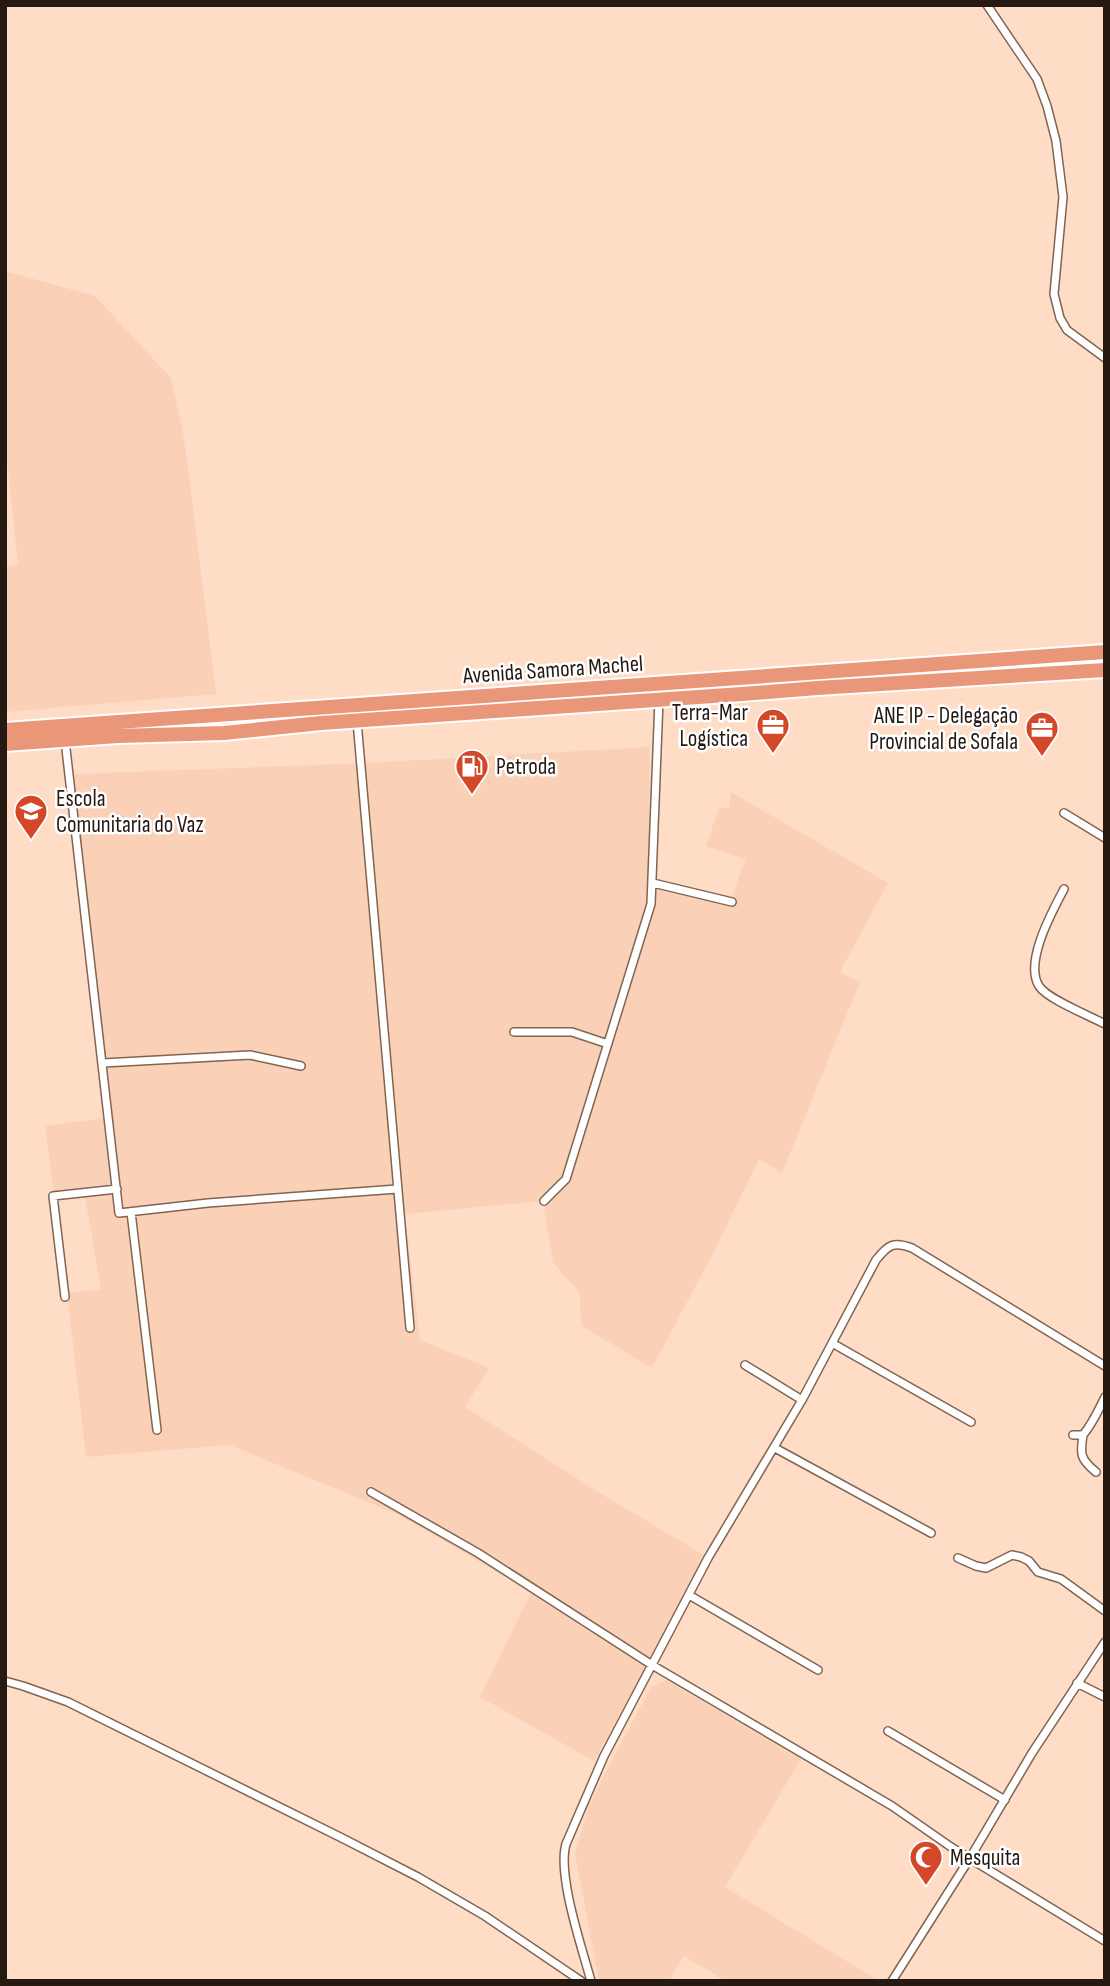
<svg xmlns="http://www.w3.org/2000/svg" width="1110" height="1986" font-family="'Sofia Sans Condensed',sans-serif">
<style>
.built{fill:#fad1b7}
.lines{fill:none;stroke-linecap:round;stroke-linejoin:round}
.street-casing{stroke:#816451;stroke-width:10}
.highway-casing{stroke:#fff;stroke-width:18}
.street{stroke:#fff;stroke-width:7}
.highway{stroke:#ea9779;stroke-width:14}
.labels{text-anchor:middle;stroke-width:5;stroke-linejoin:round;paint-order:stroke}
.street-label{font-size:23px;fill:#251911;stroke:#fff}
.poi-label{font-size:23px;fill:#251911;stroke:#fff;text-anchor:start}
</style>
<rect width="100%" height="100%" fill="#fedcc6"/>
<!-- built -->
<path class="built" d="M5,271L95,296L171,378L182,427L188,467L216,694L5,712V566L18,565L5,441Z
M650,747L648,883L728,906L746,859L706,846L719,808H729L731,792L888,883L840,972L860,982L782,1173L759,1159L711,1257L652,1368L582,1326L579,1292L553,1263L543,1201L405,1214L420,1340L489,1368L465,1407L603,1495L704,1555L644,1671L594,1761L480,1697L531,1592L397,1514L230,1445L86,1457L67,1293L101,1289L84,1192L54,1193L45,1126L112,1117L103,1063L85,903L74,774L367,763Z
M666,1680L801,1759L725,1887L879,1981H725L684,1956L669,1981H599L575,1854L589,1805L608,1768L651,1687Z"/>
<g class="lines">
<defs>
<path id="street" d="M987,5L1037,79L1047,106L1056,141L1063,197L1054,294L1060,318L1067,330L1105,358
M357,721L410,1328
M65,740L119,1213L208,1203L397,1189
M1064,813L1105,838
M653,883L732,902
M1064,889C1052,912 1024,962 1039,986C1047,999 1090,1016 1105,1024
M514,1032H572L608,1044
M103,1063L250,1055L301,1066
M544,1201L566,1179L651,904L659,700
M131,1212L157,1430
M65,1297L53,1196L117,1189
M832,1343L971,1422
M745,1365L802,1400
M1073,1435H1083C1093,1423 1098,1411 1105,1397
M1083,1435C1080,1454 1080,1459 1096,1472
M775,1448L931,1533
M371,1492L478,1553L652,1665L892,1806L951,1847L1105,1941
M958,1558L976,1566L986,1568L1012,1555L1021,1557L1029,1561L1038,1572L1061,1579L1105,1611
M689,1595L818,1670
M5,1681L23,1686L68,1702L342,1838L418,1877L485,1916L581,1981
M1077,1683L1105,1697
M888,1731L1005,1800
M591,1981C582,1948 557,1875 566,1844L604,1756L708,1558L802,1400L876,1260C888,1245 893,1241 912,1248L1105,1366
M892,1981L970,1858L1032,1753L1105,1642"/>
<path id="highway" d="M5,730L1105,652
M5,744L118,736L224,733L321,723L742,694L817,688L1105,670"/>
</defs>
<!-- street casing -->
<use href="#street" class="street-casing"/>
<!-- highway casing -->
<use href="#highway" class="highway-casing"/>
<!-- street -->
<use href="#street" class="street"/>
<!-- highway -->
<use href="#highway" class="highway"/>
</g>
<!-- icons -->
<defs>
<symbol id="office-pin" viewBox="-11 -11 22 30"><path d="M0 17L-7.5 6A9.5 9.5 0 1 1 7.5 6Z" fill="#d34829" stroke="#fff"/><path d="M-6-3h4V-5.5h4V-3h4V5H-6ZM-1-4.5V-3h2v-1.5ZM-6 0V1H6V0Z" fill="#fff"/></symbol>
<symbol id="fuel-pin" viewBox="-11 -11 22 30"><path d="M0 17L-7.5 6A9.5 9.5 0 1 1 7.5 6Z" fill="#d34829" stroke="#fff"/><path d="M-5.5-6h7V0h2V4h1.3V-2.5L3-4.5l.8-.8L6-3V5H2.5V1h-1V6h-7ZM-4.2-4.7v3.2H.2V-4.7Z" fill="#fff"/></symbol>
<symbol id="school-pin" viewBox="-11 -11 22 30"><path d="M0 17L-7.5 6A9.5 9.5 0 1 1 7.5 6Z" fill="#d34829" stroke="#fff"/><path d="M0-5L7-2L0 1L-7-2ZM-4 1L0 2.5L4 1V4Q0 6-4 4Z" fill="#fff"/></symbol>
<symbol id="mosque-pin" viewBox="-11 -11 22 30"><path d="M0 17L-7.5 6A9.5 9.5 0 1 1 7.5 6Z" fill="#d34829" stroke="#fff"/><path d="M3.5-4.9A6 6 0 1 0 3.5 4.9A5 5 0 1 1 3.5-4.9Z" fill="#fff"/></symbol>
</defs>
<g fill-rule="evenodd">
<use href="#office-pin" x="754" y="706" width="38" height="52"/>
<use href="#office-pin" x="1023" y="709" width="38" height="52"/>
<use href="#fuel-pin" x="453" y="747" width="38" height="52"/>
<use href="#school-pin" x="12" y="792" width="38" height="52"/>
<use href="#mosque-pin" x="907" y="1838" width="38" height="52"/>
</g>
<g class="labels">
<!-- street labels -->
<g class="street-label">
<text transform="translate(553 669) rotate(-4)" y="8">Avenida Samora Machel</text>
</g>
<!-- poi labels -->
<g class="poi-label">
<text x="748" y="720" text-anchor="end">Terra-Mar<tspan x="748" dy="26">Logística</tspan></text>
<text x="1018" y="723" text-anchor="end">ANE IP - Delegação<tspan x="1018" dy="26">Provincial de Sofala</tspan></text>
<text x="496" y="774">Petroda</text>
<text x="56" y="806">Escola<tspan x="56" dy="26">Comunitaria do Vaz</tspan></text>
<text x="950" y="1865">Mesquita</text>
</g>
</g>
<!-- border -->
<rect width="1110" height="1986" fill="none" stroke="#251911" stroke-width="14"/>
</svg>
